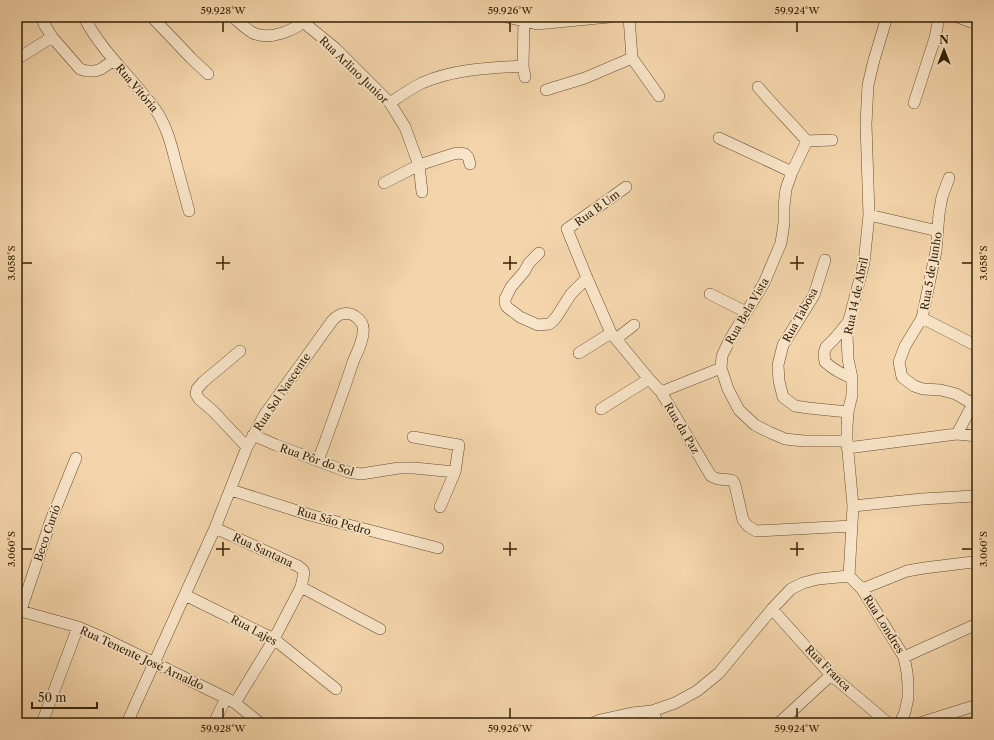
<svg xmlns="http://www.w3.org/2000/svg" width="994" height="740" font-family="'Libre Caslon Text',serif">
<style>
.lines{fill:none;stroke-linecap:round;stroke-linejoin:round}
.minor-casing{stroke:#654e2e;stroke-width:12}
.minor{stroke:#f8e4c8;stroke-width:11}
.ticks{fill:none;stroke:#352104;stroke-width:1.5}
.labels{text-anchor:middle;stroke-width:3.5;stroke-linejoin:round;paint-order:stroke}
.street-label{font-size:11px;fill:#352104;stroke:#f8e4c8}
.neatline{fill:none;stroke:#352104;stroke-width:1.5}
.ticks-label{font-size:10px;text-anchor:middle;fill:#352104}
</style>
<rect width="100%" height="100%" fill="#f4d5ab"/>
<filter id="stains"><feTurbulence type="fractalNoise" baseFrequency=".005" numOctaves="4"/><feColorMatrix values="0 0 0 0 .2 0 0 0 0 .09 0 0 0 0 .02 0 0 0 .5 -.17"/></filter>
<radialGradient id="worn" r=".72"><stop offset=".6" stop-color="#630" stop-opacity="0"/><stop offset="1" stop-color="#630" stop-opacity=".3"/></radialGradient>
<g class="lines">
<defs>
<path id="minor" d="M42,17L44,24L52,37L80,69L87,71H95L101,69L114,60
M84,17C99,47 123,69 144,95C148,100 153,106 157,112C168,129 172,148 177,167C181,182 185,196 189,211
M152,17L191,58L208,74
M233,17C240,23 246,29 253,33C270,41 296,30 308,18
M506,17L537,24L609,17
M629,17L632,58L659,96
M958,17L977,24
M303,22L335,48L390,103L405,127L413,149L419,165L422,192
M524,22L523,66L525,77
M17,59L52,37
M758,87C774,106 791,123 807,141
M546,90L585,78L632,58
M390,103C400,96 410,89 422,83C454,69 488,68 523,66
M914,103L935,38L939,17
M719,138L792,172
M949,178L942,197L939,214L936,251L922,318L905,346L899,362L902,377L914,386L923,389L941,390L956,394L973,404
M384,183L419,165L453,154L459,153L465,154L468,157L470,164
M626,187L567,229L587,278L611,333L649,379L661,392L711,476L718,479L731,480L733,481L735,485L743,520L748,526L756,531L852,526
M869,215L938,231
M539,253L529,263L524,272L511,287L505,299V303L507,307L520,317L538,325L549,324L553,321L557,316L571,294L587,278
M825,260L814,295L783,345L778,365L779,381L783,397L795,406L808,408L848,412
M710,294L746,312
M922,318L977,346
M849,321L835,338L826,347L824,353L825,362C834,370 841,374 852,378
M616,339L634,325
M240,351L203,382L197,389L196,394L199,399L213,411L247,447
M579,353L611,333
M721,368L728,389L739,410L755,425L769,432L785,439L804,441H847
M661,392L721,368L722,356L730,339L764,283L781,243L784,223V206L786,189L792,172L807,141L832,140
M601,409L649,379
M957,434L977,396
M253,435L276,445L348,472L361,474L399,468H414L455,472
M413,437L459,445L455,472L440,507
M847,448L957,434L977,436
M231,490L310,515L438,548
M853,506L922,499L975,496
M215,528L298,566L303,570L304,573L301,587L274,639L235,703
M849,576L853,506L847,441V427L848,412L852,395V378L848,359L847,334L849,320L864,263L869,215L866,124L868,85L874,60L887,17
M849,576L862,589L904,657L907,672L908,684V698L905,712L900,723
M301,587L380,629
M862,589L907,571L924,568L973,562
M185,595L274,639L336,689
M772,609L831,675L888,723
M17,610L78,627L99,636L226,698L235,703L260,723
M21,610L51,520L76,458
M904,657L977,624
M652,711L658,723
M42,723L78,627
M127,723L215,528L247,447L265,414L332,321C337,315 342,312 351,314C356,316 362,321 363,327C365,337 357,353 353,362C342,396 330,428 318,461
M214,723L226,698
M593,723L600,720L632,713L652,711L675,703L697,691L719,673L772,609L791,589L803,583L818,579L849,576
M779,723L831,675
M920,723L977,705"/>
</defs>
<!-- minor casing -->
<use href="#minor" class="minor-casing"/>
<!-- minor -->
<use href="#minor" class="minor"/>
</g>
<!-- ticks -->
<path class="ticks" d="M223,22V32M510,22V32M797,22V32M223,256V270M510,256V270M797,256V270M22,263H32M216,263H230M503,263H517M790,263H804M962,263H972M223,542V556M510,542V556M797,542V556M22,549H32M216,549H230M503,549H517M790,549H804M962,549H972M223,708V718M510,708V718M797,708V718"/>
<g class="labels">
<!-- street labels -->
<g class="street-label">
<text transform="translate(354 70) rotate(44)" y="4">Rua Arlino Junior</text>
<text transform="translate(137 88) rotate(50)" y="4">Rua Vitória</text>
<text transform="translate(597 208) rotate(-36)" y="4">Rua B Um</text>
<text transform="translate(931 271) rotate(-80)" y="4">Rua 5 de Junho</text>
<text transform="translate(856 296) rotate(-78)" y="4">Rua 14 de Abril</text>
<text transform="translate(747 311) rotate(-60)" y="4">Rua Bela Vista</text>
<text transform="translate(800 315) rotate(-61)" y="4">Rua Tabosa</text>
<text transform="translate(282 392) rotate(-56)" y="4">Rua Sol Nascente</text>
<text transform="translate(682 428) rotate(59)" y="4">Rua da Paz</text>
<text transform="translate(317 460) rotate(19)" y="4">Rua Pôr do Sol</text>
<text transform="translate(334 521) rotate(16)" y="4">Rua São Pedro</text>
<text transform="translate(47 533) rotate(-71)" y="4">Beco Curió</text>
<text transform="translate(263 550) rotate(25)" y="4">Rua Santana</text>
<text transform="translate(884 624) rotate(58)" y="4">Rua Londres</text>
<text transform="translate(254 630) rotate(28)" y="4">Rua Lajes</text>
<text transform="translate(142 658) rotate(25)" y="4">Rua Tenente José Arnaldo</text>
<text transform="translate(828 668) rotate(45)" y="4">Rua Franca</text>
</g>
</g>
<!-- margin -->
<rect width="994" height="740" fill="none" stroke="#f4d5ab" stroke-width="44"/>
<!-- north arrow -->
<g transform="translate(944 50)" stroke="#f8e4c8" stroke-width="3" paint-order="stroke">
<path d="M0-3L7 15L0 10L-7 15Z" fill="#352104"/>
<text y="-6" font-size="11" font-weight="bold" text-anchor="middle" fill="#352104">N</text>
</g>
<!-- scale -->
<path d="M32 702v6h65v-6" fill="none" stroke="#352104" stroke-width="2"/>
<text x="38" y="702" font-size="12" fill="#352104" stroke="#f8e4c8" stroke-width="3" paint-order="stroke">50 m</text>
<rect x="22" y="22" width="950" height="696" class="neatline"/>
<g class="ticks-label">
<text x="223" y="14">59.928°W</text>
<text x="510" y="14">59.926°W</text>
<text x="797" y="14">59.924°W</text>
<text transform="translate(11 263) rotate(-90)" y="4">3.058°S</text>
<text transform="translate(983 263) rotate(-90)" y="4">3.058°S</text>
<text transform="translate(11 549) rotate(-90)" y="4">3.060°S</text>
<text transform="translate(983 549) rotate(-90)" y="4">3.060°S</text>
<text x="223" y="732">59.928°W</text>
<text x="510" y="732">59.926°W</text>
<text x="797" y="732">59.924°W</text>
</g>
<rect width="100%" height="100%" filter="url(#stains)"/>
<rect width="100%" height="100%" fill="url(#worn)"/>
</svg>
